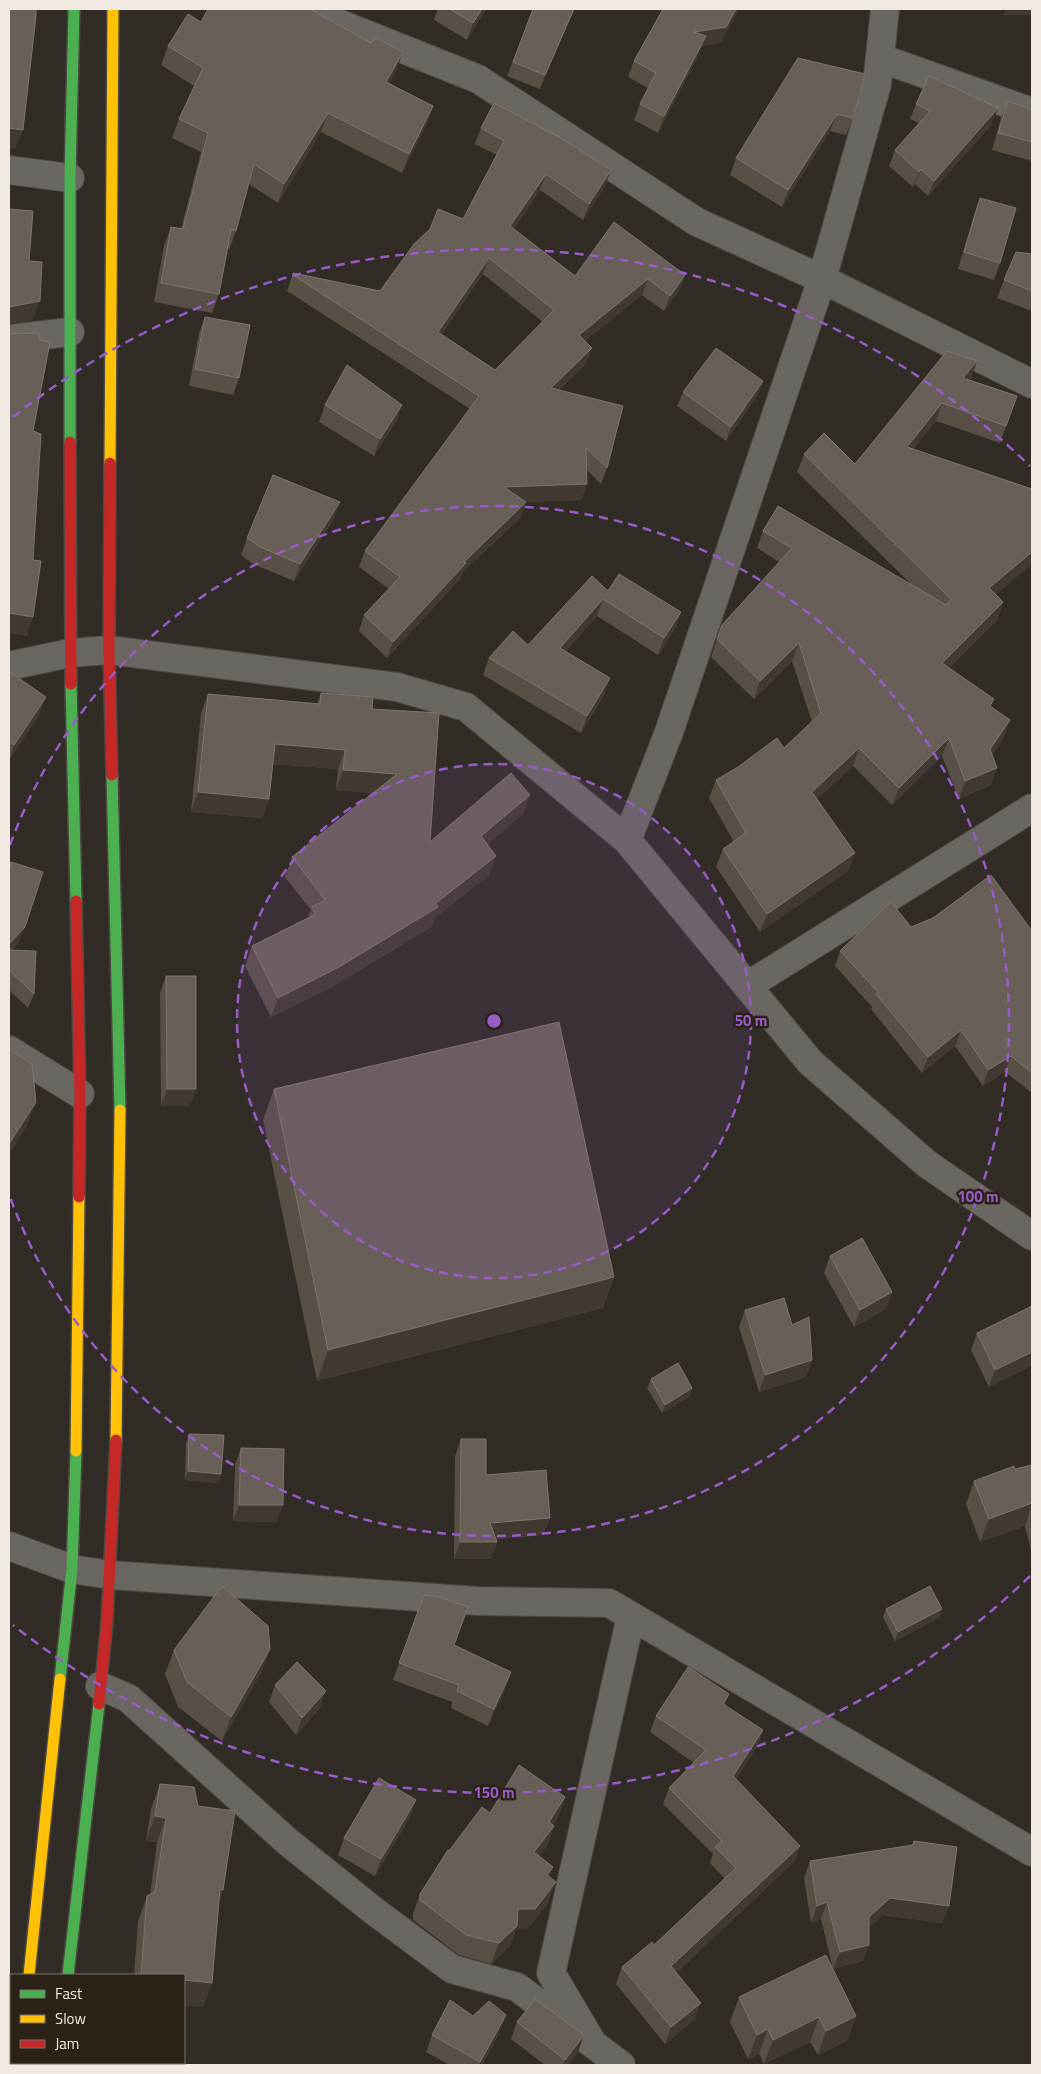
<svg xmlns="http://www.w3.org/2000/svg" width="1041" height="2074" font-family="'Titillium Web',sans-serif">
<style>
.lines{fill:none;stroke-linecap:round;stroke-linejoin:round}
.street-casing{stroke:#4c4842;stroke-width:30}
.fast-casing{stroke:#4c4842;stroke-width:14}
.slow-casing{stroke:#4c4842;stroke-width:14}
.jam-casing{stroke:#4c4842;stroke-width:14}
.street{stroke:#6a6661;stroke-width:28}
.fast{stroke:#4caf50;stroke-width:11}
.slow{stroke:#ffc107;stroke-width:11}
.jam{stroke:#c62828;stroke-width:11}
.wall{fill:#584f47;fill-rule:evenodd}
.shaded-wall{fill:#413a33}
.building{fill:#685f58;stroke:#7e756d;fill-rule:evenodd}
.ring{fill:none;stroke:#985cc8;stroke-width:2.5;stroke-dasharray:9 6}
.centre{fill:#985cc8;stroke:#2c2318;stroke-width:2.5}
.ring-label{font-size:15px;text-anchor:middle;font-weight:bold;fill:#985cc8;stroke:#2c2318;stroke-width:5;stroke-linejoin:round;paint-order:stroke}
</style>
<rect width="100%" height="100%" fill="#312c26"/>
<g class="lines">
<defs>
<path id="street" d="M303,9L478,79L697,222L822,279L1032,384
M880,58L1032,112
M9,170L70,178
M9,339L70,332
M9,666L70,653L109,650L397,687L466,707L627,840L669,732L822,279L877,84L885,9
M627,840L810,1062L927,1164L1032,1236
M747,986L1032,808
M9,1050L80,1094
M9,1546L72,1569L110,1575L478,1601L609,1603L1032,1852
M100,1686L128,1698L288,1842L374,1911L452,1969L517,1987L593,2044
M621,2065L593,2044L551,1973L631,1616"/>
<path id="fast" d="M70,442V178L74,9
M71,684L76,901
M112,775L120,1110
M60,1679L72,1569L76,1451
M68,1975L99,1704
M18,2065L19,2063"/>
<path id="slow" d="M110,463L113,9
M116,1440L120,1110
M76,1451L79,1197
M29,1975L60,1679
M57,2063V2065"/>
<path id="jam" d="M70,442L71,684
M110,463L109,650L112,775
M76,901L80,1094L79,1197
M99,1704L107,1621L116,1440"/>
</defs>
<!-- street casing -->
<use href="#street" class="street-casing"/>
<!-- fast casing -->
<use href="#fast" class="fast-casing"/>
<!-- slow casing -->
<use href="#slow" class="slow-casing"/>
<!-- jam casing -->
<use href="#jam" class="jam-casing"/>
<!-- street -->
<use href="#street" class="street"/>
<!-- fast -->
<use href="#fast" class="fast"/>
<!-- slow -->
<use href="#slow" class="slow"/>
<!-- jam -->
<use href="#jam" class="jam"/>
</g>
<!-- wall -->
<path class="wall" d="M438,9H486L467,40L434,20Z
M533,9H574L540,89L507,76Z
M663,9H739L720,43L702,46L700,52L658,133L634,120L640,104L648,88L628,77L634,61Z
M201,22L396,71L389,84L433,106L426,125L402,173L321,132L278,203L249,184L236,231L229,250L228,249L219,294L212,313L154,302L164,246L171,227L181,229L201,152L172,138L179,119L194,86L161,65L168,46Z
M798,58L853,118L846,135L830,131L782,207L730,175L736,158Z
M1008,101L1032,110V161L992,150L1001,118Z
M916,104L992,124L928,196L915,184L913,187L889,166L895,150L919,123L910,119Z
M481,128L605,186L583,220L540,190L514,229L575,276L614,222L680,290L664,311L642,295L585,341L586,364L559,390L607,468L601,484L587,470V484L581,500L526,502L520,518L463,572L460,579L387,658L359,631L364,615L389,589L359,567L365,551L470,409L287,291L293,273L380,291L463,219L497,155L475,144ZM483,274L543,322L495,370L441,335Z
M980,198L1000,263L994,280L958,269L974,215Z
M1032,254V311L997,298L1004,280Z
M205,317L239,378L233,395L189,386L199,333Z
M977,361L970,380L1017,396L1000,443L936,421L913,449L1032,564L996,594L1003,602L997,620L949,668L991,707L1004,738L992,755L991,785L959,799L942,756L892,805L853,766L817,799L855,853L848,871L760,932L716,867L723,849L734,842L709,798L716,780L784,748L812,722L792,661L754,699L711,657L722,625L779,562L757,548L763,531L913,586L797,472L804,454L855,464Z
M763,381L757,396L726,441L677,406L683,392Z
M325,405H402L396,422L374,456L319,422Z
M334,519L294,581L253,564L241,555L247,538Z
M608,591L681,612L675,629L658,655L597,616L566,651L604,695L581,733L483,675L489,658L528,645Z
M9,674L40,714L9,760Z
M321,693L372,709L430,842L530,795L523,814L487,844L489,875L435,918L431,927L332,987L271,1017L245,966L252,946L308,918L311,910L285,877L292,857L374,793L336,790L338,769L273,764L269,799L262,818L191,812L201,713L208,694L317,704Z
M9,869L19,942L12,950L34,994L28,1008L9,990Z
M911,927L1032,931V1093L1005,1072L983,1086L955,1046L922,1073L871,1009L872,1007L835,966L840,951Z
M166,976L190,1106H161L160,993Z
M274,1089L603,1308L317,1381L263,1120Z
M830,1256L892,1292L886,1309L854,1327L824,1273Z
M1032,1306L989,1387L971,1350L977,1333Z
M745,1310L792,1325L812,1360L806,1377L759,1392L739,1327Z
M651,1379L692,1388L689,1397L662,1413L647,1388Z
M189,1434L221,1474L218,1483L185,1480L186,1443Z
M461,1439L486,1475L550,1518L543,1535L496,1539L497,1542L491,1559H454L455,1456Z
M241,1448L283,1505L276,1522L233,1521L235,1465Z
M1032,1465V1554L1025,1526L980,1542L966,1504L974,1481Z
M424,1595L454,1645L511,1672L505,1689L488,1726L451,1708L452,1702L393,1680Z
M886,1609H942L939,1618L895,1641L883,1617Z
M270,1649L261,1673L222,1741L178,1707L165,1674L174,1650Z
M275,1685L320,1708L296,1735L269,1702Z
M729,1694L725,1705L763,1730L757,1746L736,1779L800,1846L794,1862L676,1973L695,2019L665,2044L616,1984L622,1967L654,1945L725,1879L710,1863L713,1854L663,1804L669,1788L694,1763L650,1732L656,1716Z
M160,1784L198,1806L223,1890L219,1902L212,1983L203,2007L184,1975H134L138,1921L147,1896L150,1895L157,1842L146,1841L151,1809Z
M565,1797L558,1817L553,1825L554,1826L547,1846L539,1856L553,1867L549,1877L548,1903L527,1929H516L510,1946L491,1964L459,1955L413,1920V1914L420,1894L449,1851L490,1813Z
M410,1817L375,1876L338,1855L344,1838Z
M914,1841L949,1906L942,1923L883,1915L869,1928L863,1961L833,1969L821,1919L811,1923L804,1878L810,1861L912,1845Z
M739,1997L856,2016L847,2041L818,2055L810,2042L764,2064L759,2054L748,2059L730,2022Z
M473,2016L500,2032L482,2065H450L426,2052L432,2035Z
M517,2022L578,2052L568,2065H545L511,2039Z"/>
<!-- shaded-wall -->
<path class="shaded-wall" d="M482,9H486L467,40L473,23Z
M574,9L540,89L545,75Z
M736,9H739L720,43L702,46L700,52L658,133L694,32Z
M1006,9H1032V15H1003Z
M403,52L396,71L379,102L386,82Z
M433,106L426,125L402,173L409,154Z
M998,108L992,124L928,196L934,181Z
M328,113L321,132L278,203L284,184Z
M837,114L830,131L782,207L788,190Z
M9,128L23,130L15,149L9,148Z
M921,169L915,184L913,187L919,172Z
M611,170L605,186L583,220L589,204Z
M546,174L540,190L505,242L510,226Z
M489,258L483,274L432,348L438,332Z
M685,275L680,290L664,311L670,296Z
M648,279L642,295L573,351L579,335Z
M40,301L33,320L9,325V307Z
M592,348L586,364L545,404L551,388Z
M977,361L971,379L957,396L963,378Z
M763,381L757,396L726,441L731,427Z
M942,403L936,421L900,465L907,447Z
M402,405L396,422L374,456L380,439Z
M587,484L581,500L498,503L504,487Z
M340,502L334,519L294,581L300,564Z
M526,502L520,518L463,572L460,579L387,658L393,642L464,562Z
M1032,552V564L983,606L989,588Z
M603,599L597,616L554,665L560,648Z
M1003,602L997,620L936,681L942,663Z
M681,612L675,629L658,655L664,638Z
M9,613L33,617L27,636L9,633Z
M799,643L792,661L754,699L760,681Z
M610,678L604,695L581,733L587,716Z
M46,697L40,714L9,760L14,745Z
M1010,720L1004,738L983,767L990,749Z
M949,738L942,756L892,805L899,788Z
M275,744L345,750L338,769L268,763Z
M859,748L853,766L806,810L812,792Z
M997,768L991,785L959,799L965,781Z
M343,770L397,774L390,794L336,790Z
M198,792L269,799L262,818L191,812Z
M530,795L523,814L474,856L481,836Z
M855,853L848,871L760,932L767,914Z
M496,856L489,875L435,918L431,927L332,987L271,1017L278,998L436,903Z
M25,927L19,942L9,953V944Z
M961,1030L955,1046L922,1073L928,1057Z
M1011,1056L1005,1072L983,1086L988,1070Z
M167,1089H196L190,1106H161Z
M36,1102L27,1126L9,1155V1144Z
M614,1277L603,1308L317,1381L328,1350Z
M892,1292L886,1309L854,1327L860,1310Z
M1032,1352V1366L989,1387L995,1370Z
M812,1360L806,1377L759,1392L765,1375Z
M692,1388L689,1397L662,1413L665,1405Z
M188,1471L221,1474L218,1483L185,1480Z
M1032,1503V1505L1025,1526L980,1542L989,1519Z
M239,1505H283L276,1522L233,1521Z
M550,1518L543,1535L483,1540L490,1523Z
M460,1542H497L491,1559H454Z
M942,1609L939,1618L895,1641L898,1632Z
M270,1649L261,1673L222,1741L231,1717Z
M511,1672L505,1689L488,1726L494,1709Z
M326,1691L320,1708L296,1735L302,1718Z
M729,1694L723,1711V1704Z
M763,1730L757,1746L727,1793L733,1776Z
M565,1797L558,1817L541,1842L549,1822Z
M416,1800L410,1817L375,1876L381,1859Z
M155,1816L166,1818L157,1842L146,1841Z
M554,1826L547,1846L527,1872L534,1852Z
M800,1846L794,1862L665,1983L671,1966Z
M553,1867L546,1888L547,1875Z
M556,1882L548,1903L527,1929H516L510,1946L491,1964L499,1943L518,1909Z
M220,1889L223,1890L214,1914Z
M890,1898L949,1906L942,1923L883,1915L863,1934L869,1917Z
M827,1902L821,1919L811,1923L817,1906Z
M869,1945L863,1961L833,1969L840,1952Z
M184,1980L212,1983L203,2007L184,2006Z
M701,2003L695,2019L665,2044L671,2027Z
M506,2015L500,2032L482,2065H479Z
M856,2016L847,2041L818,2055L826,2031Z
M819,2017L810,2042L764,2064L773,2040Z
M768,2029L759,2054L748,2059L757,2035Z
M584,2035L578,2052L568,2065H563L565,2060Z"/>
<!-- building -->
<path class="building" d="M9,9H36V16L23,130L9,128Z
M208,9H310L371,43L376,38L403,52L386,82L433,106L409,154L328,113L284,184L254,164L236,231L231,229L219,294L161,283L171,227L183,229L208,133L179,119L203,68L168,46L188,14L201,22Z
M450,9H482L473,23Z
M533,9H574L545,75L513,62Z
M663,9H736L726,27L694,32L706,36L664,116L640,104L656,73L634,61Z
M798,58L865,74L853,118L837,114L788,190L736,158Z
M929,76L998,108L934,181L921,169L919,172L895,150L930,111L916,104Z
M1008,101L1032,110V142L998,133Z
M494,103L561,138L611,170L589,204L546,174L510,226L575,276L614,222L685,275L670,296L648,279L579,335L592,348L551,388L623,406L607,468L586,448L587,484L504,487L526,502L464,562L466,563L393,642L364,615L400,577L365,551L479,396L293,275V273L380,291L414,244L430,229L438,209L463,219L504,141L481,128ZM489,258L554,310L495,370L438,332Z
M980,198L1016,208L1000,263L964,252Z
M9,209L33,211L29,261L42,262L40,301L9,307Z
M1016,252L1032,254V291L1004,280Z
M205,317L250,325L239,378L195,369Z
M39,333V340L50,342L33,431L41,434L33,560L41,561L33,617L9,613V334Z
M716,348L763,381L731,427L683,392Z
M947,351L977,361L963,378L1017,396L1006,426L942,403L907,447L1032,489V552L989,588L1003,602L942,663L994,699L990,706L1010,720L990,749L997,768L965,781L949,738L899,788L859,748L812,792L855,853L767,914L723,849L746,833L716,780L738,767L777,738L784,748L821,713L799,643L760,681L717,639L722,625L792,548L763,531L778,506L946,605L951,599L804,454L824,433L855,464Z
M347,365L402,405L380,439L325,405Z
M273,475L340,502L300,564L260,547L247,538Z
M619,574L681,612L664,638L603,599L560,648L610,678L587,716L489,658L513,631L528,645L592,576L608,591Z
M10,672L46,697L14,745L9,741V674Z
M321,693L373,697L372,709L439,713L430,842L511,773L530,795L481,836L496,856L436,903L438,907L339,967L278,998L252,946L316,914L312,907L325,900L292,857L397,774L343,770L345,750L275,744L269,799L198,792L208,694L320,704Z
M11,862L43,872L25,927L9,944V870Z
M991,875L1032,931V1073L1011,1056L988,1070L961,1030L928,1057L876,994L878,992L840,951L891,902L911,927L933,918Z
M9,950L36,951L34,994L9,970Z
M166,976H196V1089H167Z
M559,1022L614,1277L328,1350L274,1089Z
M9,1049L32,1064L36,1102L9,1144Z
M862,1238L892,1292L860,1310L830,1256Z
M784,1298L792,1325L809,1317L812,1360L765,1375L745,1310Z
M1032,1306V1352L995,1370L977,1333Z
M678,1363L692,1388L665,1405L651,1379Z
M189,1434L224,1435L221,1474L188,1471Z
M461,1439H486V1475L546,1470L550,1518L490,1523L497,1542H460Z
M241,1448L284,1449L283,1505H239Z
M1032,1465V1503L989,1519L974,1481L1014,1466L1015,1469Z
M222,1586L268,1626L270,1649L231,1717L187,1682L174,1650Z
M930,1586L942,1609L898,1632L886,1609Z
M424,1595L439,1597L468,1607L454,1645L511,1672L494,1709L457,1691L459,1685L399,1663Z
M297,1662L326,1691L302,1718L275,1685Z
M688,1667L729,1694L723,1704L763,1730L733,1776L800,1846L671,1966L701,2003L671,2027L622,1967L652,1942L654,1945L736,1868L715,1847L722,1841L669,1788L706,1750L656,1716Z
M519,1765L565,1797L549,1822L554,1826L534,1852L553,1867L547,1875L556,1882L535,1909H518L517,1926L499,1943L466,1935L420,1900V1894L448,1850L449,1851L482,1807L490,1813Z
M379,1778L416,1800L381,1859L344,1838Z
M160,1784L194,1787L198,1806L235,1811L223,1890L220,1889L212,1983L184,1980V1975H141L147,1896L155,1892L166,1818L155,1816Z
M914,1841L957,1847L949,1906L890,1898L869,1917V1945L840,1952L827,1902L817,1906L810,1861L913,1845Z
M826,1955L856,2016L826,2031L819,2017L773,2040L768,2029L757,2035L739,1997Z
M535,1999L584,2035L565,2060L517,2022Z
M450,2000L473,2016L489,2001L506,2015L480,2062L432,2035Z"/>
<!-- distance rings -->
<circle cx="494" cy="1021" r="257" fill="#985cc8" fill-opacity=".12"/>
<g class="ring">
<circle cx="494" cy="1021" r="257"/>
<path d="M10 845A515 515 0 1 1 10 1197"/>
<path d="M1030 1576A772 772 0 0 1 13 1625M13 417A772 772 0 0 1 1030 466"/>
</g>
<circle cx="494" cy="1021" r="8" class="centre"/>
<g class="ring-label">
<text x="751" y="1026">50 m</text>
<text x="978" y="1202">100 m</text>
<text x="494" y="1798">150 m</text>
</g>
<!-- border -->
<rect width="1041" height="2074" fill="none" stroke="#f1eae3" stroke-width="20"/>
<!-- legend -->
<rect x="10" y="1974" width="175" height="90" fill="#2c2318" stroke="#7b7369"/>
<rect x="20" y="1990" width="25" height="8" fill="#4caf50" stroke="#7b7369"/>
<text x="55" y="1999" font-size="15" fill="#f1eae3">Fast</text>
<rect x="20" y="2015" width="25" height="8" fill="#ffc107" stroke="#7b7369"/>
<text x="55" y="2024" font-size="15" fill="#f1eae3">Slow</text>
<rect x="20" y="2040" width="25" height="8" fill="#c62828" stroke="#7b7369"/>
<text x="55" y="2049" font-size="15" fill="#f1eae3">Jam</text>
</svg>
